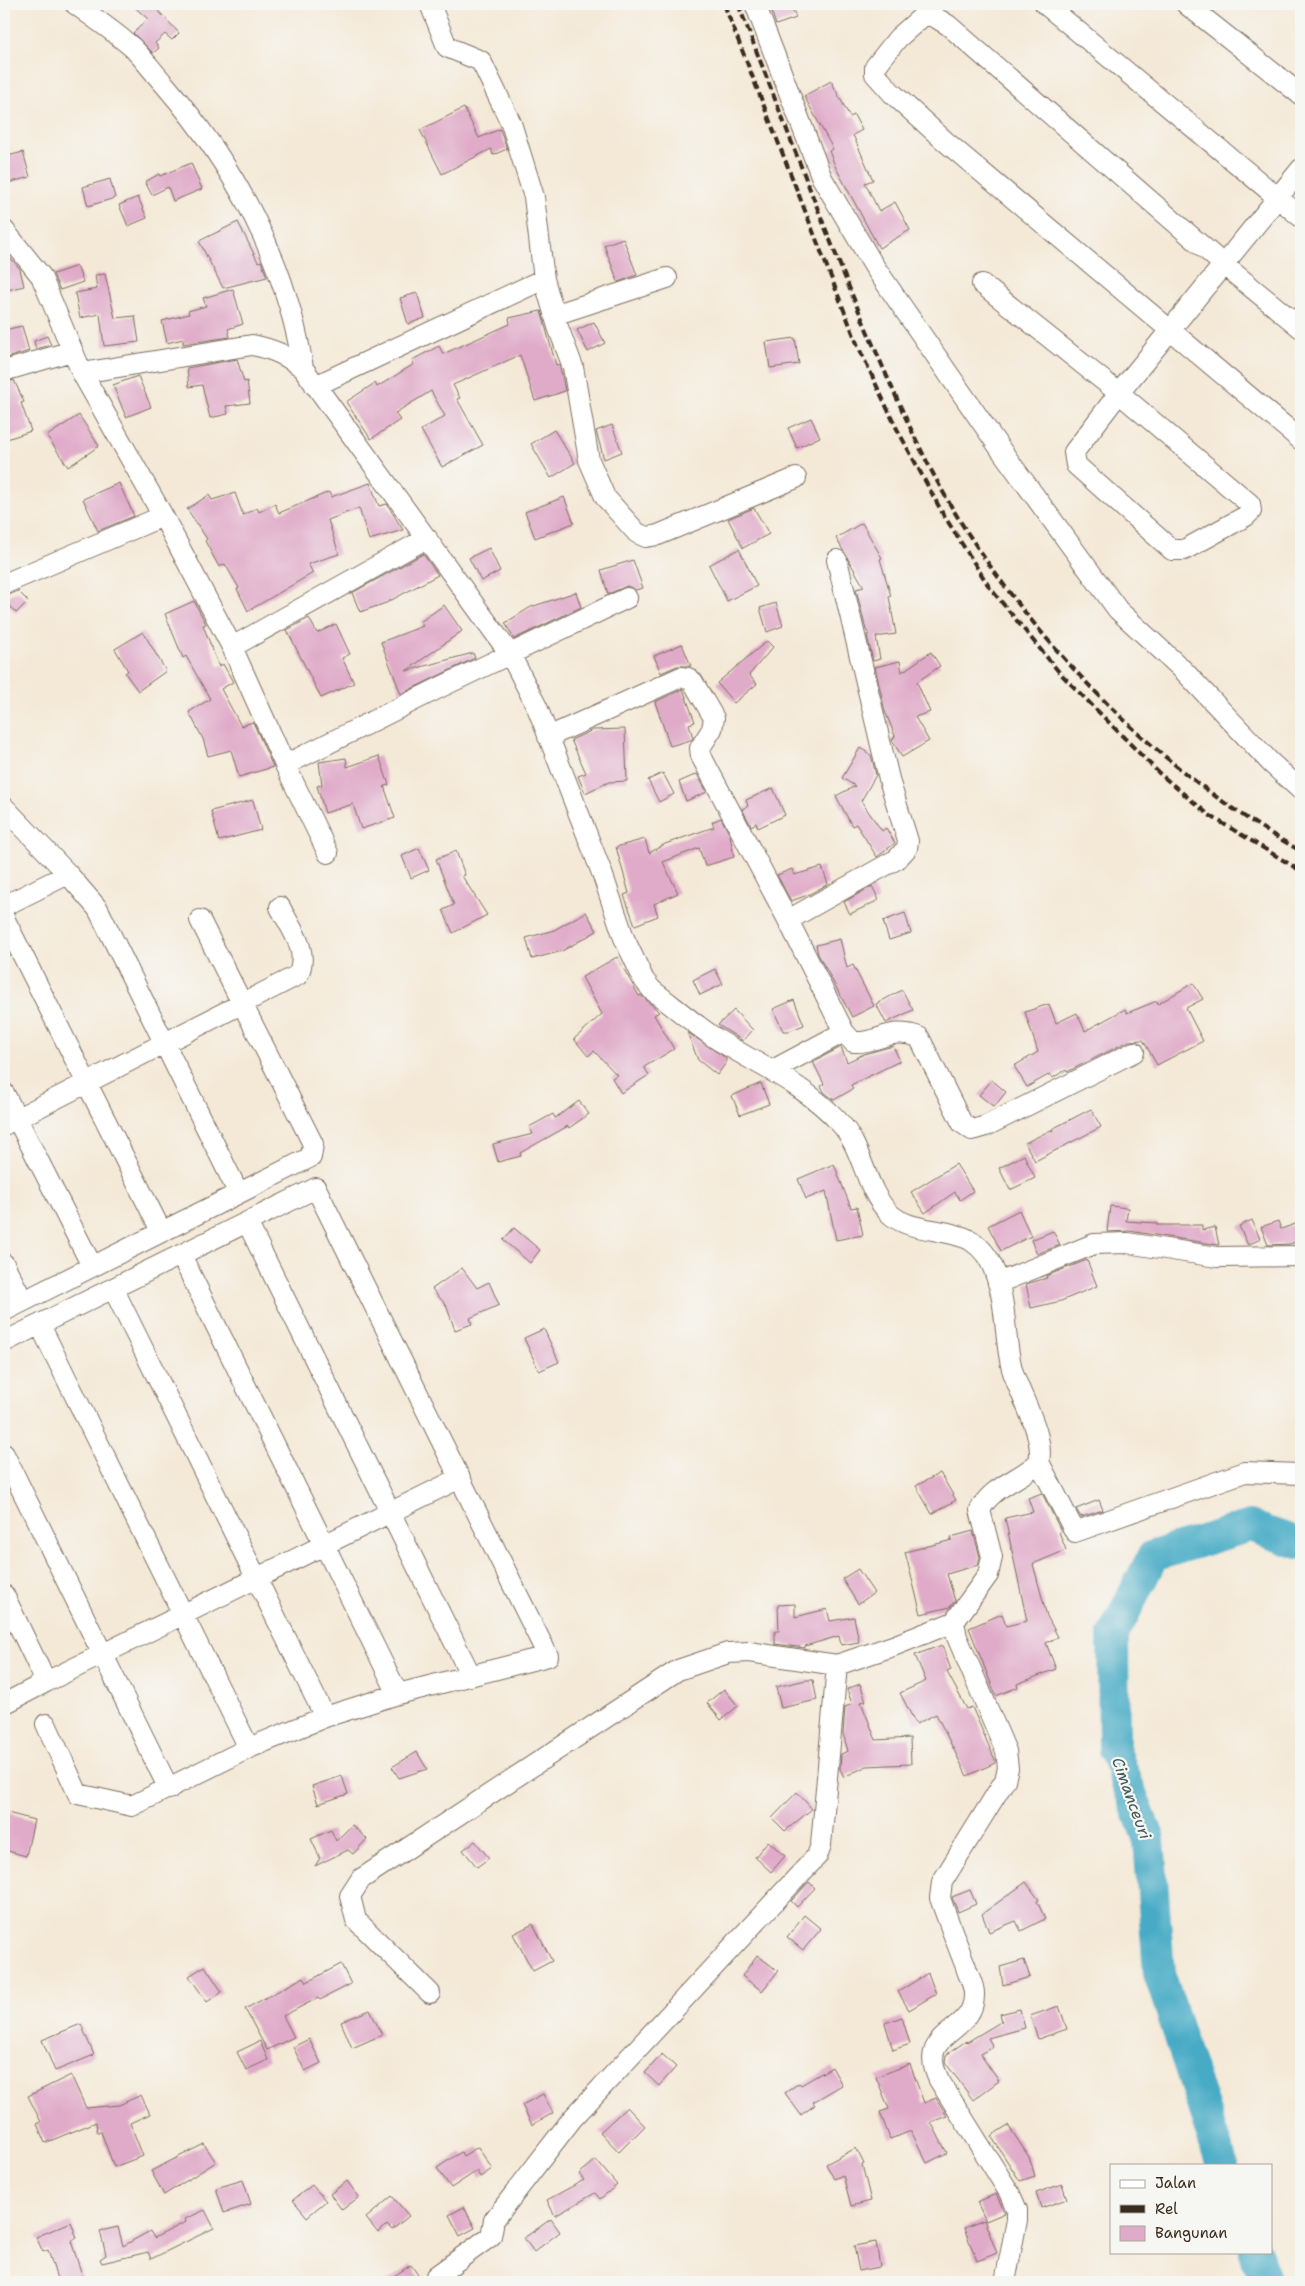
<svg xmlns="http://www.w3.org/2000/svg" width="1305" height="2286" font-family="'Shantell Sans',sans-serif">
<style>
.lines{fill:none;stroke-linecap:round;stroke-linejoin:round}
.river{stroke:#46abc6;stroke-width:32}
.building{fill:#e0abc9}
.street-casing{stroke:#7c6d5f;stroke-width:22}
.street{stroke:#fff;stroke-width:20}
.rail{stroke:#3b2a1e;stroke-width:4;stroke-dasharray:8 4;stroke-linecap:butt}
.labels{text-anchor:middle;stroke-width:4.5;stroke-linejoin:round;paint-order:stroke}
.water-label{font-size:16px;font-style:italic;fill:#3f5759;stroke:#f6f6f2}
</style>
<rect width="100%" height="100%" fill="#f6f6f2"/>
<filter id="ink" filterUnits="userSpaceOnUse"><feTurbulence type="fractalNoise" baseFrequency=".02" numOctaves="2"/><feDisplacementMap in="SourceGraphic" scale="10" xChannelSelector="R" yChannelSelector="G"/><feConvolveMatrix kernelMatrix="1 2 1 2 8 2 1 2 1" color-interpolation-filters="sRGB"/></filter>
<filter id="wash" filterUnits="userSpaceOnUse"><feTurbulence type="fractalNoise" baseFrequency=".0096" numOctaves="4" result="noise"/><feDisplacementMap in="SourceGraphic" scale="20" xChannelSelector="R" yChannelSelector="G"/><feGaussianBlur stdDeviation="1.12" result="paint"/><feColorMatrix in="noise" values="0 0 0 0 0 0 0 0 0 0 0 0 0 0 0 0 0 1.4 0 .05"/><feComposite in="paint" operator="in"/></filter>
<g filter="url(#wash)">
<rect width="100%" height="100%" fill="#f4e9d7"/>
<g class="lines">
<!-- river -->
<path class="river" d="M1222,2165L1159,1973L1149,1840L1114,1749L1113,1635L1153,1556L1250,1526L1301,1544
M1255,2252L1266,2282"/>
</g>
<g id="blocks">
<!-- building -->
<path class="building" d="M131,4H152L179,33L172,40L165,34L155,43L159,48L153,53L133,33L148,19Z
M769,4H791L796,18L776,25Z
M831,81L850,117L854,115L862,130L853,135L873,180L865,183L879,211L895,202L910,230L879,248L836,168L829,151L833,149L804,96Z
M464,108L479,138L500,129L507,149L493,155L491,149L442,174L420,130Z
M23,152L30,177L4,184V157Z
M191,163L202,189L173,201L168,187L152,195L145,182L159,174L160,176Z
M110,179L115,198L88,206L83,187Z
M138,197L147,218L128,226L119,205Z
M238,222L258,262L261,261L267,277L223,288L199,241Z
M623,238L637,275L618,282L604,245Z
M8,255L20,269L24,286L4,291V256Z
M77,266L83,282L60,290L53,274Z
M105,274L115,318L135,316L139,342L104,346L100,314L80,318L75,293L97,289L95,275Z
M233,289L243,324L228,329L230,337L183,344V339L167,343L162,321L189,314L188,311L206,306L203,298Z
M417,293L425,318L408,324L400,298Z
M541,311L556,365L559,364L562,375L565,391L535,401L520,355L453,385L460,398L457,399L483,445L442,467L421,430L445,416L431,391L395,413L400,420L371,439L346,402L375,383L377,387L414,364L412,360L439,346L443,354L510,324L509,318Z
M594,322L605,343L588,352L577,330Z
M22,326L29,351L4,359V330Z
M47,336L51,345L36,349L34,341Z
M795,338L799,364L770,368L766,342Z
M237,359L244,382L247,381L250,403L226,406L228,414L210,418L202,385L189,387L187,368Z
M138,376L151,407L126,417L113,385Z
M14,380L24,402L21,403L31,431L4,440V383Z
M79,415L99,446L68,467L47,436Z
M811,418L820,437L797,448L788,428Z
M612,425L622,452L604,459L596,431Z
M554,430L575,463L551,478L531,444Z
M119,483L134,516L98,531L83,499Z
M370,483L379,506L387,504L403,530L369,540L359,508L328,520L339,554L308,564L313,573L248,611L237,589L239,588L225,564L219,567L205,541L207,539L187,509L209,495L212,500L235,493L243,515L257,508L259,512L275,504L279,513L329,492L331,497Z
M564,497L574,523L535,538L525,512Z
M754,508L769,534L743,548L728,519Z
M862,523L882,558L880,559L891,596L889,597L896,634L876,637L880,659L873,661L867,635L869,634L866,630L856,589L864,587L836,538Z
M489,548L500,571L481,581L469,558Z
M739,549L757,586L727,601L709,565Z
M423,554L438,575L386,603L360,612L352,593Z
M633,560L643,588L636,590L627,586L608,594L601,570Z
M18,591L28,601L16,613L4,600V597Z
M576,592L581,607L514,639L505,623L531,607Z
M194,601L206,624L203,625L219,667L223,664L233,682L221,689L241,726L253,722L273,767L239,777L231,750L208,756L203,739L189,712L210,699L186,656L183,658L165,614Z
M776,603L783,626L767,632L760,608Z
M444,605L462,631L406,671L473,653L475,658L401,694L381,642L423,626L420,622Z
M309,618L317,633L336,624L350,654L342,658L354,683L321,698L287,630Z
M143,632L166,671L138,691L125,673L128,671L115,649Z
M767,641L773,647L749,675L757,684L734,703L717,683Z
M682,644L691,666H677L661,673L654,656Z
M931,652L940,666L917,682L930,712L915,717L929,741L902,757L892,740L895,736L885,711L875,667L900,661L902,672Z
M683,689L695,722L689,724L693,738L691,740L670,746L655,702Z
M625,729L627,781L609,782L585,793L578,776L586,773L571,740L593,730Z
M860,748L871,755L876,775L861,801L882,831L886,828L895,843L877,857L856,824L852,826L836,796L855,786L842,778Z
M379,756L389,785L384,786L395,818L361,829L353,804L325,813L317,786L322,785L319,762L346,758L347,767Z
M663,773L674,794L659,802L648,780Z
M697,774L707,792L686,801L679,782Z
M773,788L785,815L758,828L756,823L751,826L742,809L748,806L746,800Z
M253,800L261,830L219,841L211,811Z
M721,818L730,835L734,857L705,866L699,848L663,862L678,893L654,904L658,916L635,925L624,895L629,893L616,847L645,839L649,853L665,844L714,827L712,822Z
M419,848L429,870L411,878L402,856Z
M456,851L465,875L462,876L487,915L453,933L443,910L454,905L436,859Z
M822,867L828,884L808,895L791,901L777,875L792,869L794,875Z
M872,886L879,900L850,914L844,902Z
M586,912L597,931L562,951L532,959L526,938L554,930Z
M905,913L911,933L889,940L883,921Z
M840,939L847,968L853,965L874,1006L852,1017L818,954L816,945Z
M617,957L639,996L641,995L659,1012L654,1015L674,1049L644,1067L649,1075L621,1093L612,1078L617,1075L594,1051L588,1056L574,1039L602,1014L582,977Z
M715,969L723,984L700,995L693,980Z
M1193,983L1203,999L1186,1008L1203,1041L1157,1065L1143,1040L1129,1041L1067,1072L1066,1070L1052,1078L1050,1074L1027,1087L1014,1066L1038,1052L1025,1012L1049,1004L1056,1023L1077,1013L1085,1031L1125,1009L1127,1013L1157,1001L1158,1004Z
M902,990L913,1010L886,1023L876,1004Z
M794,1000L804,1025L789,1031H783L773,1009Z
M734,1010L753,1030L743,1041L718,1025Z
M687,1032L726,1058V1063L717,1075L698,1060Z
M893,1046L900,1061L851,1085L853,1089L834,1100L824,1092L821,1086L824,1084L813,1062L841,1047L847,1062L864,1054Z
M992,1080L1006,1092L994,1107L979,1095Z
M761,1083L769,1104L740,1115L732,1096Z
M579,1101L589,1114L569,1128L568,1126L520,1153L521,1156L498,1162L493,1144L533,1134L529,1127L553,1114L555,1118Z
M1091,1109L1101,1127L1035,1161L1025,1143L1051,1130L1053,1132L1052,1129Z
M1024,1155L1035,1178L1010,1190L999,1168Z
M834,1164L851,1208L857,1207L863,1235L836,1240L826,1191L806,1199L798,1179Z
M956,1164L973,1191L960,1200L955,1192L925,1213L911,1192Z
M1110,1206L1128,1208L1126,1221L1157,1223V1225H1202V1230L1215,1227L1219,1245L1129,1231L1107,1232Z
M1019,1210L1031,1236L1001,1251L988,1226Z
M1252,1220L1260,1239L1248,1245L1239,1226Z
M1278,1221L1281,1229L1301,1222V1240L1290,1244L1268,1245L1261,1227Z
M514,1228L540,1250L530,1263L503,1240Z
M1053,1231L1060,1245L1037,1254L1031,1240Z
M1087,1260L1097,1286L1061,1301L1031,1308L1026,1284L1047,1278L1046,1276Z
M462,1268L477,1288L489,1282L499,1305L470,1318L472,1324L455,1330L446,1305L432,1289Z
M544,1329L559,1362L539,1371L524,1338Z
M940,1473L956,1500L932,1514L916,1486Z
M1042,1493L1061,1531L1059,1532L1066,1550L1033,1564L1047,1616L1058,1637L1046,1643L1056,1669L1017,1684L1018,1687L996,1696L969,1628L1002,1614L1006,1626L1027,1621L1005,1518L1033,1512L1028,1498Z
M1099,1500L1103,1510L1081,1517L1076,1509Z
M973,1531L980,1557L978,1565L947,1574L955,1601L950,1607L921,1614L905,1552L952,1540L951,1537Z
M858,1569L874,1593L858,1604L842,1579Z
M795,1604V1617L827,1609L830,1621L854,1617L859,1642L841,1645L839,1636L805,1646V1648L775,1644V1631H779L778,1605Z
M942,1645L951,1670L947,1672L967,1709L972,1707L995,1760V1763L967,1776L936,1714L916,1724L900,1693L926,1681L915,1655Z
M806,1680H813L817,1700L781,1708L776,1687Z
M860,1684L866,1701L861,1702L876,1740L910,1738L911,1764L867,1766L844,1777L840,1769L841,1754L848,1751L843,1734L845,1707L852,1704L847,1689Z
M724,1689L738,1706L721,1720L707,1703Z
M417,1752L427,1769L399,1778L392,1767Z
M342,1776L348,1794L318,1804L312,1786Z
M797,1792L812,1809L785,1831L772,1818Z
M4,1812L34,1820L26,1856L4,1850Z
M352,1825L367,1839L353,1854L348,1850L315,1866L320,1858L311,1839L331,1830L336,1841Z
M475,1841L489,1858L477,1867L463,1850Z
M768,1841L785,1856L771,1872L755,1857Z
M809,1882L815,1888L797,1907L791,1901Z
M1026,1882L1039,1900L1037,1901L1045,1919L1021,1931L1016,1921L989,1932L982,1914Z
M970,1890L976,1904L958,1912L952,1897Z
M804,1915L821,1929L803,1950L787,1937Z
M533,1924L552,1961L533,1971L513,1934Z
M757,1955L778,1971L762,1991L742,1976Z
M1024,1960L1030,1977L1003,1985L1000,1967Z
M341,1964L351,1984L320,2000L318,1998L283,2016L294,2037L267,2050L245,2009L304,1977L307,1982Z
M205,1966L222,1992L207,2002L189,1976Z
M928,1973L936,1994L909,2010L898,1992Z
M1059,2006L1067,2029L1038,2039L1030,2016Z
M1020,2009L1025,2028L988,2038L993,2047L980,2054L999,2081L973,2100L945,2062L946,2055L966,2041L967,2042L1002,2021L1000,2014Z
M370,2010L382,2035L352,2048L341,2022Z
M902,2017L910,2044L893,2050L885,2023Z
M81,2024L94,2055L55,2071L42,2040Z
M309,2039L321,2063L305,2071L293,2047Z
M260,2041L268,2060L246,2070L237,2052Z
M662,2054L676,2067L659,2086L645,2073Z
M910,2064L924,2103L936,2098L947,2116L931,2122L947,2153L927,2163L911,2131L890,2139L880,2112L889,2109L876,2077Z
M832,2067L842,2085L813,2102L815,2105L801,2115L785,2093L799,2083L801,2085Z
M71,2075L86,2108L119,2105L141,2095L150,2114L130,2123L143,2156L114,2167L101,2132H97L96,2122L45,2143L37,2124L41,2122L28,2096Z
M543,2094L553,2113L532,2125L522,2105Z
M627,2107L645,2126L619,2152L600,2132Z
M1008,2125L1029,2157L1035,2176L1020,2181L991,2136Z
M204,2144L216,2162L164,2195L151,2171Z
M478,2147L492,2169L480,2177L477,2171L451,2188L437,2168L461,2152L463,2156Z
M856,2148L864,2164L862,2165L871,2201L851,2206L843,2175L834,2179L826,2164Z
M596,2160L617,2185L600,2199L595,2193L555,2216L547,2200L584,2180L579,2174Z
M243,2180L251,2204L224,2213L216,2188Z
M347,2181L359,2197L342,2210L330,2194Z
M1062,2184L1067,2199L1041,2208L1036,2193Z
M312,2185L326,2201L307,2217L293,2200Z
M996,2194L1005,2213L986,2221L977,2202Z
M392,2196L409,2216L392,2230L387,2225L378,2233L366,2218Z
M464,2207L475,2228L460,2236L449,2215Z
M205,2210L214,2228L151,2259L148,2252L102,2263L100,2259L106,2255L100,2231L118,2227L123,2246L150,2231L154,2238L186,2222L185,2219Z
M551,2219L560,2232L534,2252L524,2238Z
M984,2220L997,2253L977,2261L964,2228Z
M71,2222L77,2238L71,2241L83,2278L71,2282H58L48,2250L43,2252L36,2237Z
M876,2242L880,2267L859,2271L854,2246Z
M411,2265L423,2282H385Z"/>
</g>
</g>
<g filter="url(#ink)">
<use href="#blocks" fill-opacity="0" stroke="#7c6d5f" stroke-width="1"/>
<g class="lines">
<defs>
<path id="street" d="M75,4C94,18 115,32 133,48C144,59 154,73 165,85C234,165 287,262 303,368
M430,4L447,47L481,61L511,123L534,197L544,279L558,327L573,367L589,460L605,497L637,533L646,537L658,535L796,478
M755,4L822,178L874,266L1001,450L1118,610L1183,670L1271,763L1301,790
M1045,4L1301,217
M1186,4L1301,95
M4,230L41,276L82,373L163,516L232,647L285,765L328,853
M982,284L1119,393L1250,504L1251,511L1246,516L1184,550H1172L1076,465L1074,452L1119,393L1301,169
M554,315L667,278
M1301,328L1224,265L948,25L933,16H923L898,38L875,67V74L892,93L946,142L1301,440
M4,371L72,351
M82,373L252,345C273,349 286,355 303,368L510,654L537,707L602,873L624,938L644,980L652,990C673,1006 693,1023 715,1038C758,1065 806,1085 840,1123C863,1148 865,1188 888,1212C908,1233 945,1227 970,1240C983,1248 992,1262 996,1276C1007,1306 1004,1339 1012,1369C1020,1397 1045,1434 1039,1462C1020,1480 992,1486 980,1510L992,1557L988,1575L954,1622L893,1646L837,1665L749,1652L728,1653L678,1670L361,1879L350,1896L356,1920L430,1993
M315,386L544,279
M4,584L163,516
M232,647L427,538
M548,737L681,677L688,678L693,682L714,718L712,729L700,748L701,756L788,920L844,1032L773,1070
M285,765L441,687L627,598
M4,807L68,874L98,909L238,1192
M4,906L68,874
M4,918L161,1231
M788,920L897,859L907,848L908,841L890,783L837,560
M844,1032L853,1042C879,1044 889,1026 919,1037L962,1123L972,1130L986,1126L1134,1052
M4,1093L92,1266
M4,1125L298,975C310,951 291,929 280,907
M247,1222L471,1676
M181,1255L398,1694
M4,1264L23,1301
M998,1283L1094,1244L1127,1243L1217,1257L1301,1256
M113,1288L325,1717
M4,1311L311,1157L313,1144L200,920
M40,1325L249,1748
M4,1342L316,1188L548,1656L398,1694L325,1717L249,1748L132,1806L78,1794L46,1724
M4,1454L169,1789
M1039,1462L1075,1532L1245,1472L1301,1474
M4,1595L46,1682L4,1704
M954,1622L957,1637L1006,1751L1008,1768L1005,1780L942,1882L940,1898C948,1921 957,1944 966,1967C968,1975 974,1985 974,1993C976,2036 914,2029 939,2080L1009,2192L1017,2210V2220L1005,2282
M46,1682L460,1478
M436,2276L491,2236L494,2220L572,2119L817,1856L821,1845L837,1665"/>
</defs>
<!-- street casing -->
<use href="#street" class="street-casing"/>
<!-- street -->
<use href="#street" class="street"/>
<!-- rail -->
<path class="rail" d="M724,4L858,346L896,427L943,514L990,588L1059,672L1160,774L1209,815L1301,871
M738,4C782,116 824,229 871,340C901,408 931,479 973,541C1054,663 1172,780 1301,851"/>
</g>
</g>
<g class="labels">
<!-- water labels -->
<g class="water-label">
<text transform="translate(1132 1798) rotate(70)" y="6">Cimanceuri</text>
</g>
</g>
<!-- margin -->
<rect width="1305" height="2286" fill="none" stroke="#f6f6f2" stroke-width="20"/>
<!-- legend -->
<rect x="1110" y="2164" width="162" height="90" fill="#f6f6f2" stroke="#aba49d"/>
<rect x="1120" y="2180" width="25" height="8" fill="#ffffff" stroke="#aba49d"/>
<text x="1155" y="2188" font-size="15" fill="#3b2a1e">Jalan</text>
<rect x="1120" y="2205" width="25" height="8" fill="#3b2a1e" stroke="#aba49d"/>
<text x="1155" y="2214" font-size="15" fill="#3b2a1e">Rel</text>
<rect x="1120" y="2226" width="25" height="15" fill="#e0abc9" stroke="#aba49d"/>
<text x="1155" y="2238" font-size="15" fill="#3b2a1e">Bangunan</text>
</svg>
